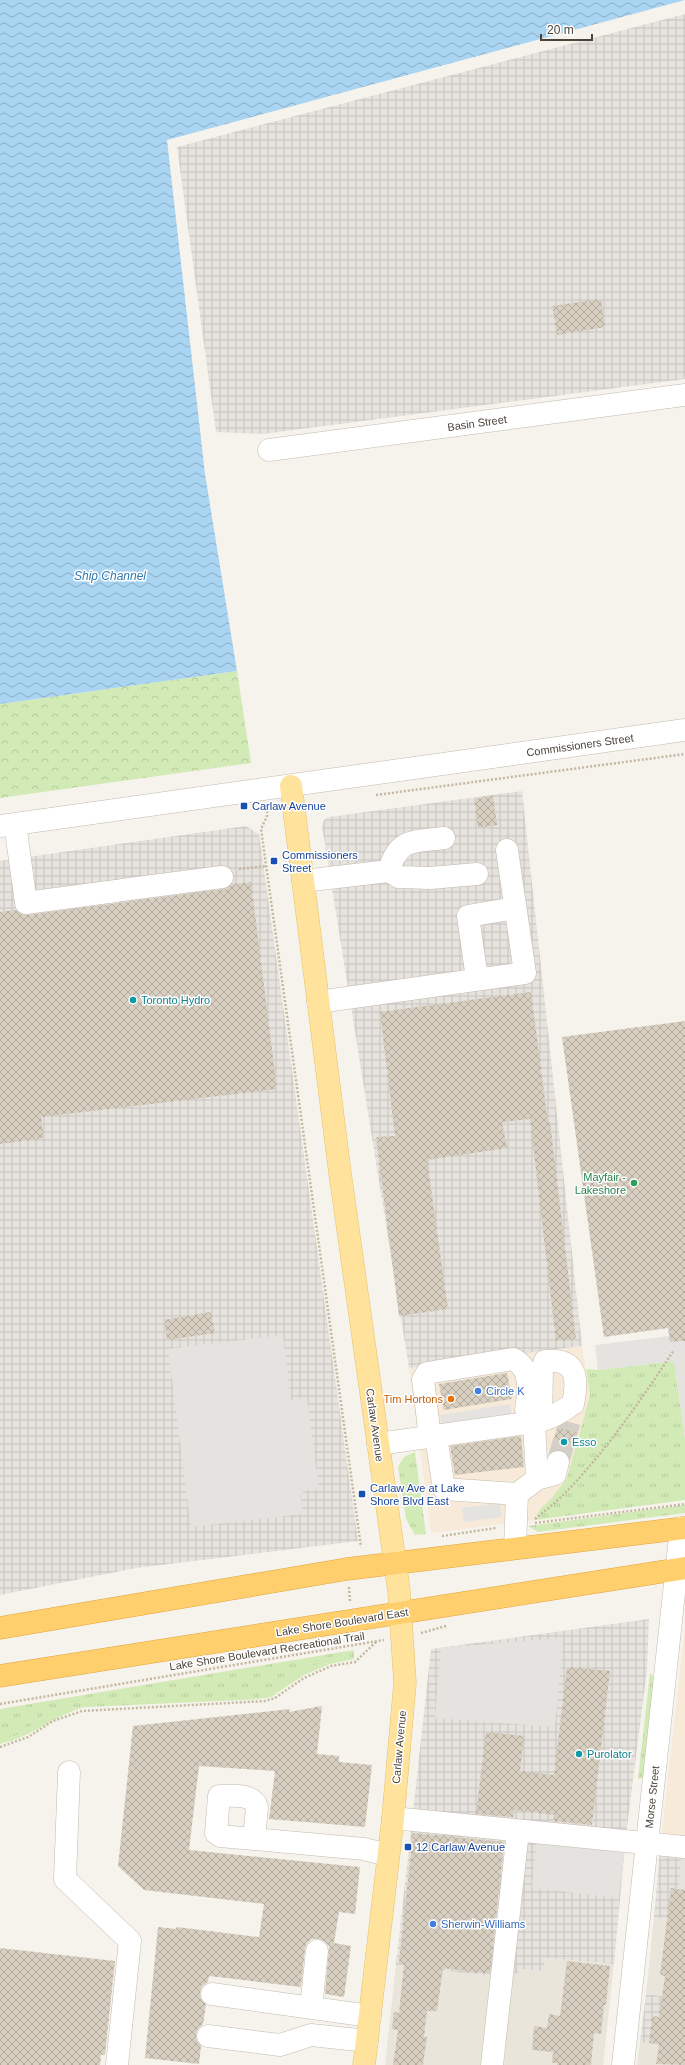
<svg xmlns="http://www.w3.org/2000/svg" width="685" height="2065" font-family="Helvetica,sans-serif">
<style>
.residential{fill:#eae5da}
.commercial{fill:#f7ead8}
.industrial{fill:url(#industrial-grid)}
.grass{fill:url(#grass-tufts)}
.park{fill:url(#park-crowns)}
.garden{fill:#d2eab5}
.parking{fill:#e5e3e0}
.water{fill:url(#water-waves)}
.building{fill:url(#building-cross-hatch)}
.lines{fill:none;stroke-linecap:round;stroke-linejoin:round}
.minor-tunnel{stroke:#d4d0c8;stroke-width:22;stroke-dasharray:22 11;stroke-linecap:butt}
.minor-casing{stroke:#c2bbae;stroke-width:23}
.major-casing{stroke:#e6c16a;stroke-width:23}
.highway-casing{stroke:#e0a43c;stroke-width:23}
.path{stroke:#c4b79f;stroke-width:2.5;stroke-dasharray:2 2;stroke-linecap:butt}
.minor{stroke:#fff;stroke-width:22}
.major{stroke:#ffe39c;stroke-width:22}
.highway{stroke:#ffcf6e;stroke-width:22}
.transit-dot{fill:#1a4fb4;stroke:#fff;stroke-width:1.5}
.culture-dot{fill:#0f9aa8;stroke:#fff;stroke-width:1.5}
.leisure-dot{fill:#2e9e5b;stroke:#fff;stroke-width:1.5}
.shop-dot{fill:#3f7fe0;stroke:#fff;stroke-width:1.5}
.food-dot{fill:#e8710a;stroke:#fff;stroke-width:1.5}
.labels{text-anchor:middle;stroke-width:3;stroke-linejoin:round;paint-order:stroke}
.street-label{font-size:11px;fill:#4b4439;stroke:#fff}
.transit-label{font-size:11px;fill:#164399;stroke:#fff;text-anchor:start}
.culture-label{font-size:11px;fill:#0d838f;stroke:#fff;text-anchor:start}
.leisure-label{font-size:11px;fill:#27864d;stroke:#fff;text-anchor:end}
.shop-label{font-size:11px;fill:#366cbe;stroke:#fff;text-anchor:start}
.food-label{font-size:11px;fill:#c56008;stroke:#fff;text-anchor:end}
.water-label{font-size:12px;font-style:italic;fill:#2e7ab2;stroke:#fff}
</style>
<defs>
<pattern id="industrial-grid" width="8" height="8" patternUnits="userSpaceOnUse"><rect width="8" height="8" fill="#e6e2dd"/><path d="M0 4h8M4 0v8" fill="none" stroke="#c7c3be"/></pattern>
<pattern id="grass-tufts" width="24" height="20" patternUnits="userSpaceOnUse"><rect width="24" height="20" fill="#d2eab5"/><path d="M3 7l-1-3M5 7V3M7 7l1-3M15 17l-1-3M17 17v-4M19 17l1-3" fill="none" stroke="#b6ca9c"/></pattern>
<pattern id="park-crowns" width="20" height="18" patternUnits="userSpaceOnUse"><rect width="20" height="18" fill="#d2eab5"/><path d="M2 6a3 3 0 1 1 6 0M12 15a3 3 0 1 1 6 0" fill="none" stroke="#b6ca9c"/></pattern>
<pattern id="water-waves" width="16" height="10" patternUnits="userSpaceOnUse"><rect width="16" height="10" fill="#a9d4f2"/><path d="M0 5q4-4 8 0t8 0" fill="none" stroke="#8caec5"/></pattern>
<pattern id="building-cross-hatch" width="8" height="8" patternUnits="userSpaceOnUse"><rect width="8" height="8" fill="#d8cfc1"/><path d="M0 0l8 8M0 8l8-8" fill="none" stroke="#b1aa9e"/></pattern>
</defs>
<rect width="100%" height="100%" fill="#f6f3ec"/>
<!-- residential -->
<path class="residential" d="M654,1917L685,1921V1999L646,1994Z
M545,1958L614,1964L603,2065H385L396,1965L508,1978L523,1969L543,1971Z
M640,2042L685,2048V2065H637Z"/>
<!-- commercial -->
<path class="commercial" d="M582,1346L590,1395L567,1478L551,1499L540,1509L535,1520L431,1533L409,1368Z
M685,1626V1853L660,1850Z"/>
<!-- industrial -->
<path class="industrial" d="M685,14V379L263,434L216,432L177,147Z
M522,791L582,1346L409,1368L322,826L324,820L329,817Z
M246,826L259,834L358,1541L136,1568L0,1595V861Z
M649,1619L647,1670L626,1835L614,1964L545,1958L543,1971L523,1969L508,1978L396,1965L431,1649Z
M660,1850L685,1853V1921L654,1917Z
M646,1994L685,1999V2048L640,2042Z"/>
<!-- grass -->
<path class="grass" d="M674,1361L685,1438V1500L535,1520L540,1509L551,1499L567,1478L590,1395L586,1369L598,1370Z
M415,1452L426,1534L415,1535L406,1519L398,1467L404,1457Z
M685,1505V1513L538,1532L528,1526Z
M354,1650V1659L330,1664L323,1663L260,1694L259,1699L66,1708L47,1712L26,1730L0,1744V1709Z
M650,1673L656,1679L645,1777L638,1779Z"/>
<!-- park -->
<path class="park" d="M237,671L251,763L0,798V704Z"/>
<!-- garden -->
<path class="garden" d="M323,1663L330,1664L304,1675L271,1697L259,1699L260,1694L300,1668Z
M84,1707C54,1716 31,1737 0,1744L26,1730L47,1712L66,1708Z"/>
<!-- parking -->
<path class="parking" d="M283,1335L291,1400L307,1398L319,1489L305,1490L300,1495L303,1514L191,1527L168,1349Z
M669,1336L671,1342L685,1341V1438L674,1361L598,1370L595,1345Z
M510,1404L512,1417L442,1427L440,1415Z
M500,1503L502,1517L464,1522L462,1508Z
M563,1638L555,1727L435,1718L441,1648Z
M537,1837L624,1847L619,1898L532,1888Z
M682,1854H685V1890L678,1889Z"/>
<!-- water -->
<path class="water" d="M0,0H685L167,140L205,474L237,671L0,704Z"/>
<!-- building -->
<path class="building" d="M601,299L605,327L557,335L552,306Z
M493,796L497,825L478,828L474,799Z
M251,882L277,1089L41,1117L44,1138L0,1144V912L16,910L21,914L28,915L224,889L231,885Z
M531,992L548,1123L550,1122L576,1339L556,1341L530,1119L502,1122L507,1148L427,1160L448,1309L399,1316L376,1137L395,1136L380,1012Z
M685,1021V1341L670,1342L668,1328L604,1337L562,1037Z
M211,1312L215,1333L167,1340L164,1320Z
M507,1373L512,1399L444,1410L439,1384Z
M568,1422L580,1425L570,1460L567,1453L561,1450H555L550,1453L557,1428Z
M521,1436L524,1467L455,1475L450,1446Z
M567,1667L610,1671L592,1825L553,1821L554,1815L514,1810L513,1817L476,1814L486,1732L524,1736L520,1771L554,1775Z
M322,1706L317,1754L339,1756V1762L372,1765L365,1827L269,1819L275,1771L199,1766L189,1850L360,1867L355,1914L339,1912L334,1943L351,1946L344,1997L325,1994L329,1946L324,1941L319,1939H312L307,1943L305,1949L301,1987L209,1976L208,1982L202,1986L200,1993L201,1999L206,2004L203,2024L198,2029L196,2035L197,2041L201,2046L199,2064L145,2058L158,1927L176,1929L177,1927L259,1937L264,1904L144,1890L118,1866L133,1726L290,1709L289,1712Z
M413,1833L504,1842L490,1974L443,1968L437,2011H427L424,2037H427L423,2065H393L398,2030L392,2029L394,2012L399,2013L404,1964L399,1963Z
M671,1888L685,1890V2065L656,2064L659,2044L649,2043L652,2016L659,2017L665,1976L660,1975Z
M0,1948L115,1961L105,2055H101L100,2065H0Z
M567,1961L610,1966L606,2005H604L601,2034L594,2033L591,2065H557V2063H552L553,2052L532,2050L534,2026L547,2028L549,2014L560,2016Z"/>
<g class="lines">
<!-- minor-tunnel -->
<path class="minor-tunnel" d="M558,1462L569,1422"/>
<defs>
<path id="minor" d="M269,450L685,395
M15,824L26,903L116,891
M0,826L685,730
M389,871C398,837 414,842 444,838
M303,881L389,871L399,877L430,878L477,874
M122,890L222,877
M477,979L468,916L515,908
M318,1002L525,973L507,850
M436,1436L444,1489L517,1494
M430,1437L423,1380L427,1373L513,1359C532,1368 529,1392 526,1409
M378,1444C430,1437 482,1429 534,1422C550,1420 560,1412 573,1404C578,1379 578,1358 545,1361L542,1369L541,1421
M537,1479L555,1474L558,1462
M515,1548L517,1494L537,1479L534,1422
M69,1772L65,1879L130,1941L117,2065
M393,1818L685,1847
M254,1839L257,1807C253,1793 231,1796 219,1796L216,1833L220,1836L364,1849L388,1855
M212,1994L370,2016
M311,2008L317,1951
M208,2036L280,2045L311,2035L367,2041
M492,2065L518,1831
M623,2065L681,1528"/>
<path id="major" d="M291,786L340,1173L399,1591L405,1683L393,1818L364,2065"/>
<path id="highway" d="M0,1628L347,1569L685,1528
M0,1676L685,1568"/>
</defs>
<!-- minor casing -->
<use href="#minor" class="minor-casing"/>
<!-- major casing -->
<use href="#major" class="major-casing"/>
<!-- highway casing -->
<use href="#highway" class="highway-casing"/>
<!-- path -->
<path class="path" d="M376,795L685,754
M267,807V816L261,829L361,1547
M239,869L266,866
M535,1519C547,1509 559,1500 569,1489C608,1448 643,1397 674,1350
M535,1523L685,1504
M442,1536L496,1528
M349,1587L350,1602
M421,1633L446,1626
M0,1704L384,1640
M0,1747L28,1737L53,1721L82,1711L265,1701L275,1698L304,1678L331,1666L355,1662L376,1642"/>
<!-- minor -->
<use href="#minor" class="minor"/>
<!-- major -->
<use href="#major" class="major"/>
<!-- highway -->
<use href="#highway" class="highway"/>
</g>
<!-- markers -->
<g class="transit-dot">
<rect x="240" y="802" width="8" height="8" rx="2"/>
<rect x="270" y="857" width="8" height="8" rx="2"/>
<rect x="358" y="1490" width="8" height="8" rx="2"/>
<rect x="404" y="1843" width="8" height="8" rx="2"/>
</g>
<g class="culture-dot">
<circle cx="133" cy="1000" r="4"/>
<circle cx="564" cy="1442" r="4"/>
<circle cx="579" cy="1754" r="4"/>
</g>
<circle class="leisure-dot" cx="634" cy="1183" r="4"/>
<g class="shop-dot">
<circle cx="478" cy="1391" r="4"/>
<circle cx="433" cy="1924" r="4"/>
</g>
<circle class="food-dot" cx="451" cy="1399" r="4"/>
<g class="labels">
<!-- street labels -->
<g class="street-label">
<text transform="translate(477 423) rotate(-8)" y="4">Basin Street</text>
<text transform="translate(580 745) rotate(-8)" y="4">Commissioners Street</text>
<text transform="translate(375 1425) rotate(82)" y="4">Carlaw Avenue</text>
<text transform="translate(342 1622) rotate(-9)" y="4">Lake Shore Boulevard East</text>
<text transform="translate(267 1651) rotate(-9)" y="4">Lake Shore Boulevard Recreational Trail</text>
<text transform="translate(399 1747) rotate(-85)" y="4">Carlaw Avenue</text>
<text transform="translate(652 1797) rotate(-84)" y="4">Morse Street</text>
</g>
<!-- transit labels -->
<g class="transit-label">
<text x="252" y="810">Carlaw Avenue</text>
<text x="282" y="859">Commissioners<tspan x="282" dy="13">Street</tspan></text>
<text x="370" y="1492">Carlaw Ave at Lake<tspan x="370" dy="13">Shore Blvd East</tspan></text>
<text x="416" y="1851">12 Carlaw Avenue</text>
</g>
<!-- culture labels -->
<g class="culture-label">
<text x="141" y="1004">Toronto Hydro</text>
<text x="572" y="1446">Esso</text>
<text x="587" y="1758">Purolator</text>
</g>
<!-- leisure labels -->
<g class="leisure-label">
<text x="626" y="1181">Mayfair -<tspan x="626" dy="13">Lakeshore</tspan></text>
</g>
<!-- shop labels -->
<g class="shop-label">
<text x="486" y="1395">Circle K</text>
<text x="441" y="1928">Sherwin-Williams</text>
</g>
<!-- food labels -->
<g class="food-label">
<text x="443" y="1403">Tim Hortons</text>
</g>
<!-- water labels -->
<g class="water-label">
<text x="110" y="580">Ship Channel</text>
</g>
</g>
<!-- scale -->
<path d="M541 34v6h51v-6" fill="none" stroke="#4b4439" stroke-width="2"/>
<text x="547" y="34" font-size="12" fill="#4b4439" stroke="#ffffff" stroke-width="3" paint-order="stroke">20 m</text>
</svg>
